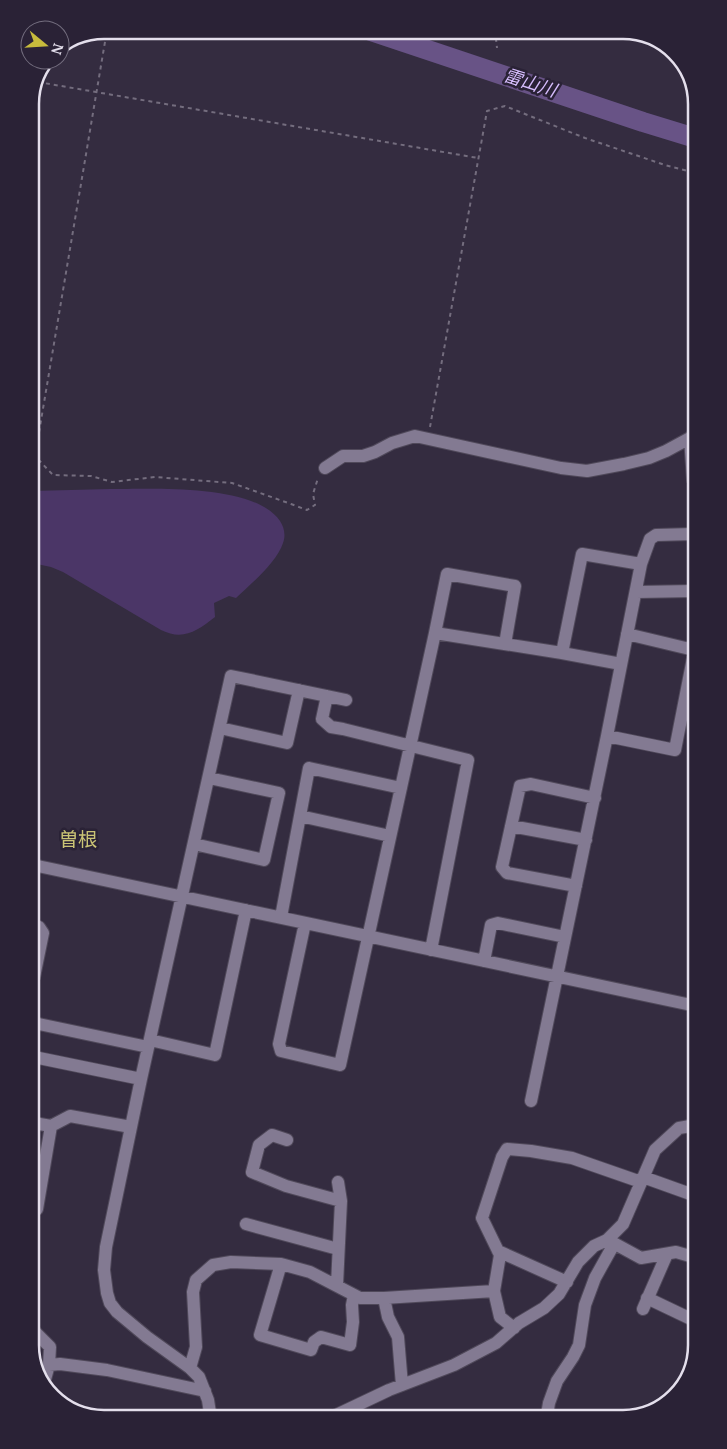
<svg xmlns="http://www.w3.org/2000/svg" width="727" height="1449" font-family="'PT Serif','Noto Sans JP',serif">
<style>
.green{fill:#4b3667}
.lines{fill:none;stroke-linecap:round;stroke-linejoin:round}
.river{stroke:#685386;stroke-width:20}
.minor-casing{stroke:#50495a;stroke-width:14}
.path{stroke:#746d7e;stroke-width:2;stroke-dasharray:4 4;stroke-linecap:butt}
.minor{stroke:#837a92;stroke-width:12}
.labels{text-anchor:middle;stroke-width:5;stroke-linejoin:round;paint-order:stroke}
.water-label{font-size:18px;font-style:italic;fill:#d5bcfc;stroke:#2a2236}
.quarter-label{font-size:19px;fill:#cac375;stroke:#2a2236}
.rim{fill:none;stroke:#e4dfec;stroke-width:2.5}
</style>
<rect width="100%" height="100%" fill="#342c40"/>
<!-- green -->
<path class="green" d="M110,489C151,489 254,483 280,521C284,527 286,535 283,543C277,562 251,584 236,598L229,596L214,603L215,617C197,631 183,641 161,630L63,572L51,567L32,563V491Z"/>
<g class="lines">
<!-- river -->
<path class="river" d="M368,30L643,122L692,137"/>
<defs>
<path id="minor" d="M690,438L693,480
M325,468L343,456H363L375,452L392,443L415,436L561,468L587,471L624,464L649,458L666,451L690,438L693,435
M636,592L694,591
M627,634L694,650
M505,644L515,586L447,574L435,633L562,653
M621,664L562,653L582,554L641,564
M327,696L322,719L331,727L343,729L468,760L431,950
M220,728L287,743L299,690
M607,736L675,750L694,653
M300,816L390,836
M511,826L586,840
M194,844L264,860L279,793L209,778
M33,865L696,1006
M576,886L507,873L502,867L520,786L531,784L595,798
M281,917L309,768L401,788
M305,923L279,1044L281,1051L340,1065C371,921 404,777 435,633
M34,926L39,927L43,933L34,977
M484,961L491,925L498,923L565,937
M34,1023L148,1047
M150,1040L215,1055L246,910
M34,1057L141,1079
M531,1101L607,736L641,564L650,539L656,535L693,534
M34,1123L51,1126L70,1116L131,1127
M287,1140L272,1135L259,1145L252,1172L286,1186L341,1201
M643,1177L696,1196
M37,1209L51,1126
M246,1224L338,1249
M608,1240L641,1258L676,1252L697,1258
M498,1251L567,1282
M281,1264L260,1335L311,1350L314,1342L321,1337L350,1345L353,1322L352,1305L354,1295
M337,1285L341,1201L338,1182
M384,1298L388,1317L398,1337L402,1385
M647,1298L691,1319
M643,1309L667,1254
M514,1328L500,1317L494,1291L500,1255L482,1218L502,1157L507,1149L531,1151L572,1158L641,1182
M35,1332L50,1347L49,1365L44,1383
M49,1365L60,1364L107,1370L205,1391
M190,1368L196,1347L193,1292L196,1280L213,1265L231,1262L281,1264L310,1272L360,1298H384L494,1291
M547,1415L549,1403L557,1381L573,1357L579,1345L585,1305L595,1278L614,1244
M332,1417L389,1390L454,1365L496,1343L519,1323L544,1308L559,1294L578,1262L594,1246L607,1240L623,1224L655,1150L679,1128L696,1125
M209,1418L210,1413L208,1400L199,1377L190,1368L147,1337L117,1312L110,1303L107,1293L104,1270L106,1247L141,1079L231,676L346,700"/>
</defs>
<!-- minor casing -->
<use href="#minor" class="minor-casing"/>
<!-- path -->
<path class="path" d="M495,30L497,48
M38,82L478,158
M430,427L487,111L505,106L585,138L665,165L692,172
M32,455L35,456L53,475L91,476L112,482L155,477L232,483L291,504L307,510L315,505L313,494L318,478
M35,456L107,30"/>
<!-- minor -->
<use href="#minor" class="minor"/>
</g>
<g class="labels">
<!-- water labels -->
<g class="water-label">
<text transform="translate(530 83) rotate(18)" y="6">雷山川</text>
</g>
<!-- quarter labels -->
<g class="quarter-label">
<text x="78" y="846">曽根</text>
</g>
</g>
<!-- crop -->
<path d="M0 0H727V1449H0ZM104 39H623A65 65 0 0 1 688 104V1345A65 65 0 0 1 623 1410H104A65 65 0 0 1 39 1345V104A65 65 0 0 1 104 39Z" fill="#2a2236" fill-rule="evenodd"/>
<path class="rim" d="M104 39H623A65 65 0 0 1 688 104V1345A65 65 0 0 1 623 1410H104A65 65 0 0 1 39 1345V104A65 65 0 0 1 104 39Z"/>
<!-- north arrow -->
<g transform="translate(45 45) rotate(108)"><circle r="24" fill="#2a2236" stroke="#746e7f"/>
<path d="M0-4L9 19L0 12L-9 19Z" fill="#c7bb3c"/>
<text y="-8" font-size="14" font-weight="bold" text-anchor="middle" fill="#e4dfec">N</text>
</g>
</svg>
